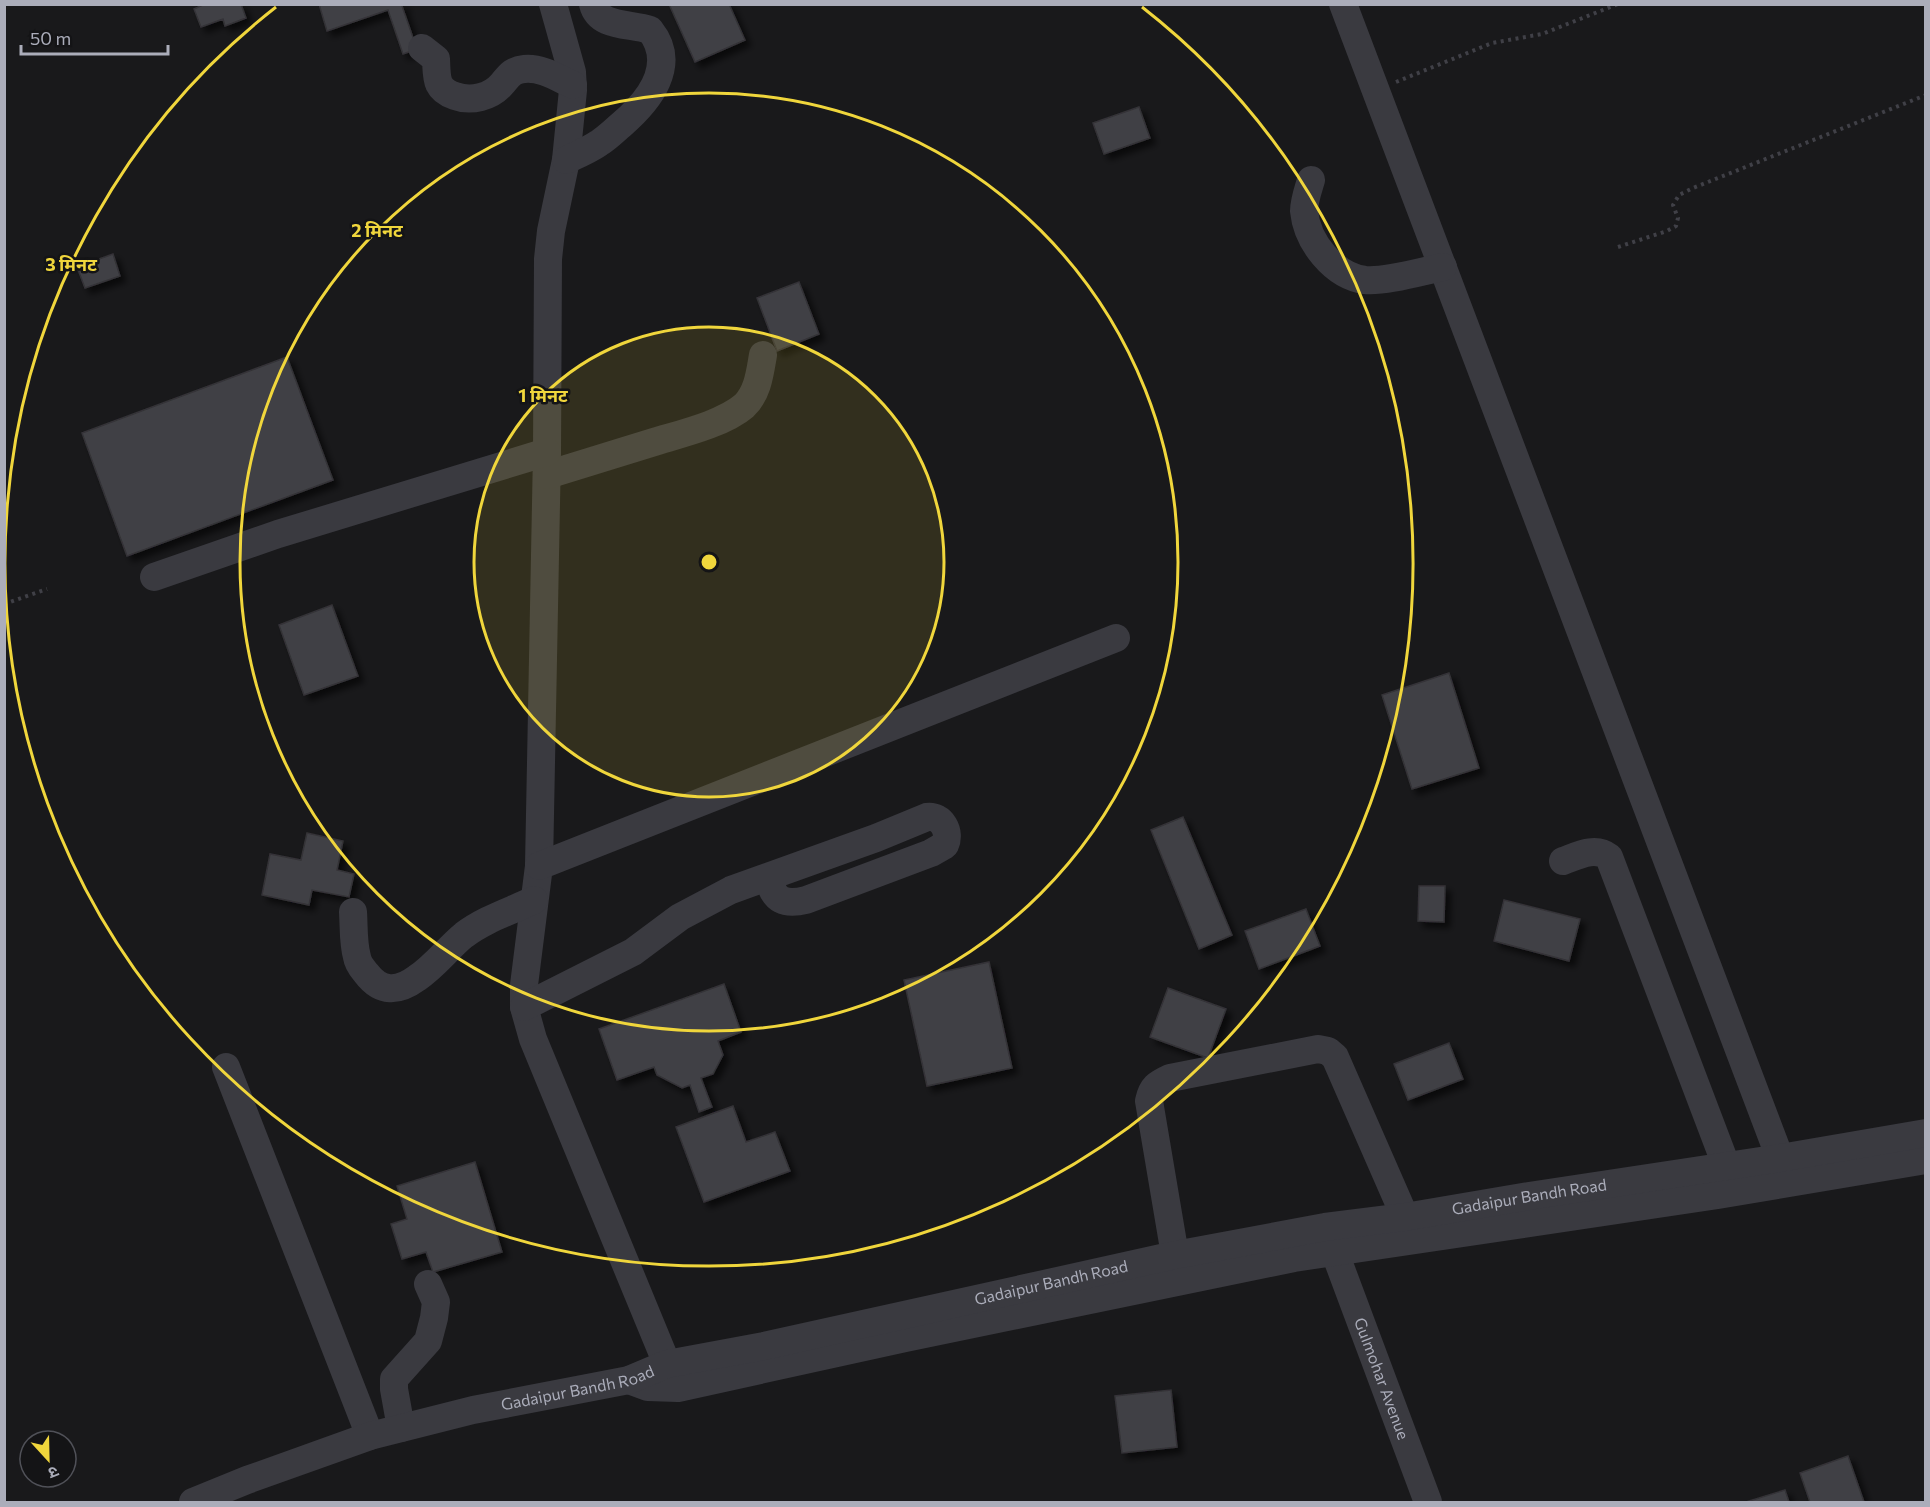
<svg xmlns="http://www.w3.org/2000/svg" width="1930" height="1507" font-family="Commissioner,'Noto Sans Devanagari',sans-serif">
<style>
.building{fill:#404145;stroke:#343337;stroke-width:1.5;filter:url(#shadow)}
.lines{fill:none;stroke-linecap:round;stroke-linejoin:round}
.path{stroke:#404047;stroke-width:4;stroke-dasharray:3 4.5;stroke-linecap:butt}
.minor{stroke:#3a3a40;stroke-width:28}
.ring{fill:none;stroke:#f0d63c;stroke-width:3}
.labels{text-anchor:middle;stroke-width:5;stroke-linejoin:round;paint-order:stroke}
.street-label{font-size:16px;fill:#abadba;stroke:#141416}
.centre{fill:#f0d63c;stroke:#141416;stroke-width:3}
.ring-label{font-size:18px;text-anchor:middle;font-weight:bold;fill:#f0d63c;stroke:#141416;stroke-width:5;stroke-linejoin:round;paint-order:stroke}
</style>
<defs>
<filter id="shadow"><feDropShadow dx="5.5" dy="5.5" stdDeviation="3" flood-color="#0009"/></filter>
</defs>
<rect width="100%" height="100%" fill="#19191b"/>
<!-- building -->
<path class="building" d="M205,4H241L246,18L225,26L223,19L201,27L194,9Z
M319,4H405L402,6L417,49L403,54L388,10L327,31Z
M669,4H729L745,40L695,62Z
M1139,107L1150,138L1104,154L1093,123Z
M113,254L120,276L85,288L77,267Z
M799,282L819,334L777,351L757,298Z
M287,357L333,480L127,556L82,433Z
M332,605L358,676L304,695L279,625Z
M1449,673L1479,768L1412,789L1382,695Z
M1183,817L1232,935L1199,949L1151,830Z
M307,833L343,841L337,870L354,874L349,897L312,890L309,905L262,895L270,854L301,860Z
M1419,886H1445L1444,922L1418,921Z
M1504,900L1580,919L1569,961L1494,941Z
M1306,909L1320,946L1259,969L1245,931Z
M989,962L1012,1068L927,1086L904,980Z
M724,984L741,1032L718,1041L723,1055L713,1074L701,1078L712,1107L699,1112L690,1085L682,1088L657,1075L654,1067L617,1080L599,1029Z
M1168,988L1226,1009L1208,1058L1150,1037Z
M1449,1043L1463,1079L1408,1100L1394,1064Z
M733,1106L746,1142L775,1132L790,1171L704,1202L676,1127Z
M475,1162L502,1252L433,1272L426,1252L402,1259L391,1224L407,1219L397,1186Z
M1171,1390L1177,1447L1122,1453L1115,1396Z
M1848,1456L1864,1502H1810L1800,1473Z
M1785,1490L1789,1502H1746Z"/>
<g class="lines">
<!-- path -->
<path class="path" d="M1396,82L1492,43L1542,34L1618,4
M1618,247L1667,231L1676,226L1678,218L1673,205L1679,195L1693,188L1926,95
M4,604L47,589"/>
<!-- minor -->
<g class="minor">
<path d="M553,4L572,72L573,90L566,160L551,231L548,259L547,452L539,866L524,985V1007L533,1039L667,1364"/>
<path d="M1343,4L1780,1158"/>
<path d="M422,48L436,59C437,78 435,89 455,96C471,102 491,97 502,84C509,76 512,70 524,69C541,67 558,78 573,85"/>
<path d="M566,160C577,155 589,150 599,143C607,138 614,131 621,125C649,101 678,65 650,30C630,23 599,28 593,4"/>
<path d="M1311,180C1308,190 1304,201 1304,211C1307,242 1334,276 1365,280C1385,282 1423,271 1443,267"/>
<path d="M547,475C582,464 618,453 654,442C680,434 723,424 744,406C758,393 760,372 763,355"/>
<path d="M154,577L278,534L547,452"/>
<path d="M1563,861C1577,856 1595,846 1609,857L1726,1165"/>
<path d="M539,866L1116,638"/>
<path d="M353,912C354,927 353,943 357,957C358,964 362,968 366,973C381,993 398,992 417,978C435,966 448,948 464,935C485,919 511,911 534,900"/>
<path d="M524,1007L633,952L680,917L731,890L876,838L927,817C942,815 951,832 945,845L931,853L806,900C785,905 773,901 769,878"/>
<path d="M226,1067L370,1436"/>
<path id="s1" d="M1335,1253L1428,1502"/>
<path d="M1175,1255L1149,1101C1152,1087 1157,1084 1170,1078L1318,1049L1328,1051L1335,1057L1405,1217"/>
<path d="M629,1380L648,1387L678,1388L905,1338L1294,1258L1718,1195L1926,1160"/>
<path d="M401,1428L394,1389V1379L428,1341L434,1318L436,1302L428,1284"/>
<path id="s2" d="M193,1502L247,1480L370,1436L473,1410L629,1380L667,1364L764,1346L1175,1255L1325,1227L1405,1217L1529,1196L1780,1158L1926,1133"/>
</g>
</g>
<!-- distance rings -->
<circle cx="709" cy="562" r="235" fill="#f0d63c" fill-opacity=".12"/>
<g class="ring">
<circle cx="709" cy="562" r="235"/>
<circle cx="709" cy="562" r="469"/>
<path d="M1142 7A704 704 0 1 1 276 7"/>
</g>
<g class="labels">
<!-- street labels -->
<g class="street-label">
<text dy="6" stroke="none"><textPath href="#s2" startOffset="1374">Gadaipur Bandh Road</textPath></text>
<text dy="6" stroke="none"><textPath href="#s2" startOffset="888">Gadaipur Bandh Road</textPath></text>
<text dy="6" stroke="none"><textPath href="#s1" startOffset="134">Gulmohar Avenue</textPath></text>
<text dy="6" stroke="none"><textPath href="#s2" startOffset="402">Gadaipur Bandh Road</textPath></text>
</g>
</g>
<circle cx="709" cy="562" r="9" class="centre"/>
<g class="ring-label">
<text x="377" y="237">2 मिनट</text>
<text x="71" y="271">3 मिनट</text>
<text x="543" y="402">1 मिनट</text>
</g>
<!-- border -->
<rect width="1930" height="1507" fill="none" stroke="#abadba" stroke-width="12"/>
<!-- north arrow -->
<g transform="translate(48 1459) rotate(158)"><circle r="28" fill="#141416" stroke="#505158" stroke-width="1.5"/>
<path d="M0-4.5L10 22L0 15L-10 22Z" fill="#f0d63c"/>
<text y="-9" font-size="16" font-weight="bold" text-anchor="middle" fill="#abadba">उ</text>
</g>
<!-- scale -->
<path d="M21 45v9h147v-9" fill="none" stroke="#abadba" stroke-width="3"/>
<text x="30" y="45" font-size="18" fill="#abadba" stroke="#141416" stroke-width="4.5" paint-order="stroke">50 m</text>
</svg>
